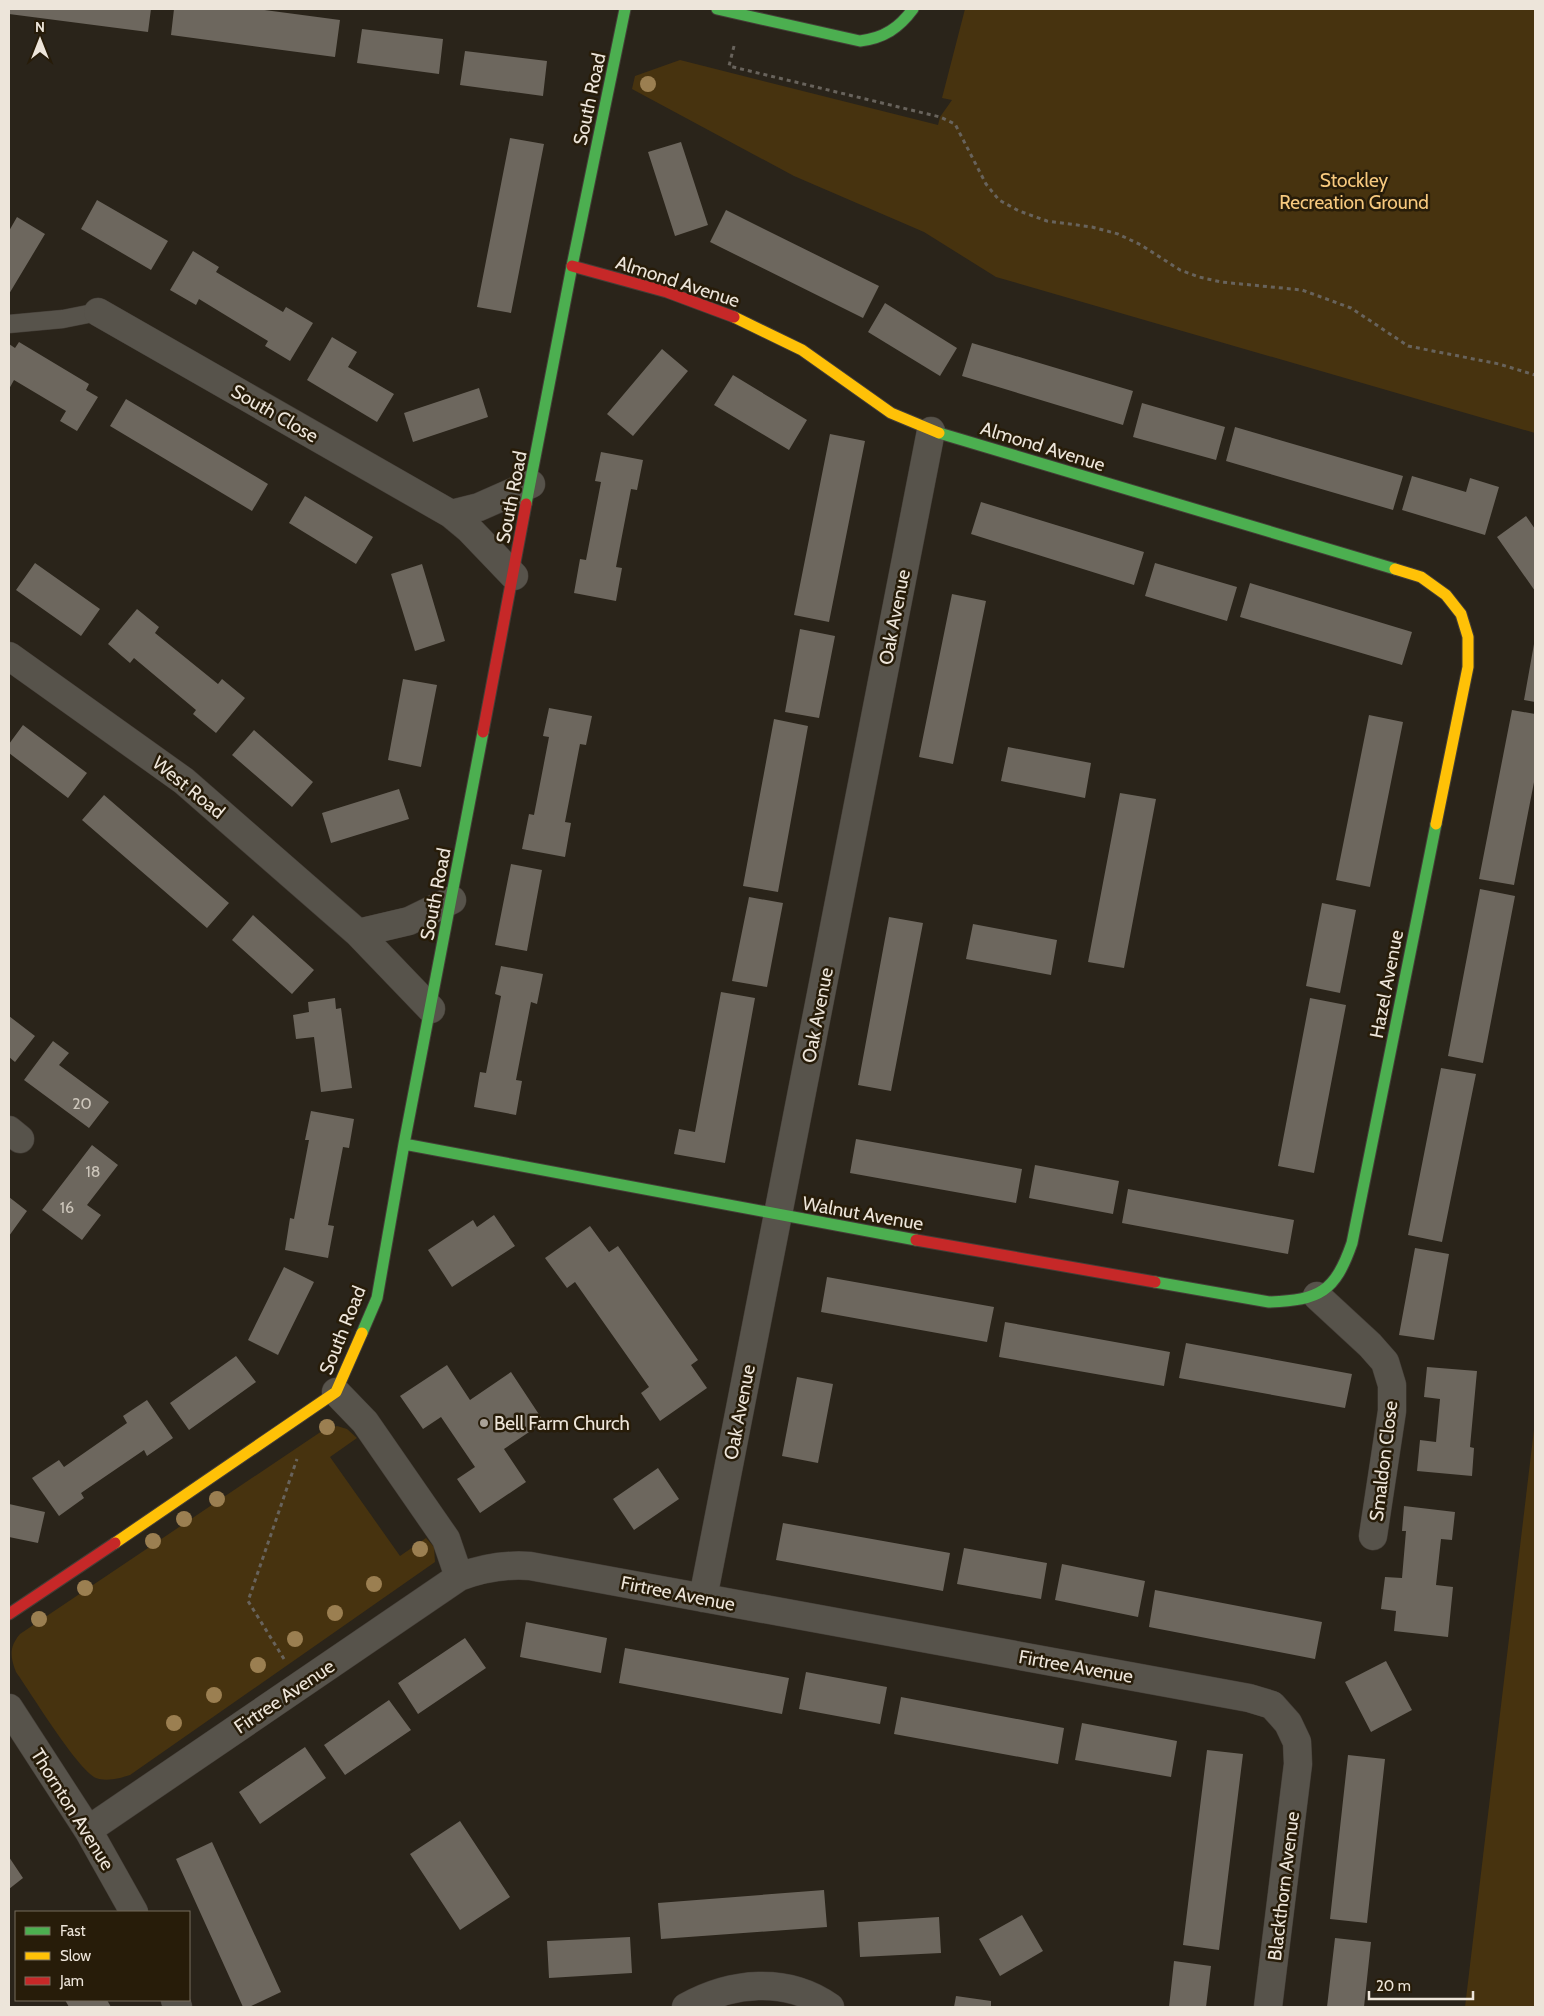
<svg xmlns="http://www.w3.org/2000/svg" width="1544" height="2016" font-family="Cabin,sans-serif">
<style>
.green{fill:#47330f}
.building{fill:#6d675e}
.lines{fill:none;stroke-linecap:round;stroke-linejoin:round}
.lane-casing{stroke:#443e37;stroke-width:19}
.street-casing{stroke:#443e37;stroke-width:29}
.fast-casing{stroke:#443e37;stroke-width:13}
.slow-casing{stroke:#443e37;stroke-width:13}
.jam-casing{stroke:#443e37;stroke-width:13}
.path{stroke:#68635c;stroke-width:3;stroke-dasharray:4 4;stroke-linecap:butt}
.lane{stroke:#57534b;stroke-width:18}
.street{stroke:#57534b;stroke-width:28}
.fast{stroke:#4caf50;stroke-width:11}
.slow{stroke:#ffc107;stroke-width:11}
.jam{stroke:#c62828;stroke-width:11}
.tree{fill:#9b7f51}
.poi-dot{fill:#a9a197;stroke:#271c09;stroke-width:2}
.labels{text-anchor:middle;stroke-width:5;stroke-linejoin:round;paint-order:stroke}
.number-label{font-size:16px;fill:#cdc6bb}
.street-label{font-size:19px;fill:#ede5da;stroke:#271c09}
.park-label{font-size:19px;fill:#f7c97e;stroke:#271c09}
.poi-label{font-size:19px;fill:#ede5da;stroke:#271c09;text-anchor:start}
</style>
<rect width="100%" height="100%" fill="#2a241a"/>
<!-- green -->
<path class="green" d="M965,9H1535V433L996,277L924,232L794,176L632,89L635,76L680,60L938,125L940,117L952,100L942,98Z
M1535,1421V2007H1465Z
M337,1426L347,1429L357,1438L330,1457L400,1556L426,1538L434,1547L435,1562L130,1775C121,1778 106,1782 96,1778C77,1769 31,1693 16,1672C10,1657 9,1647 20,1634L322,1431Z"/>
<!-- building -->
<path class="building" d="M9,9H151L148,32L9,14Z
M174,9H257L340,20L335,57L171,35Z
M362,29L443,39L439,74L357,63Z
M465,51L547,61L543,96L460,85Z
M510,138L544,144L511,313L477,307Z
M681,142L708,225L675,236L648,152Z
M97,200L168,241L151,270L81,229Z
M726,210L879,286L863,318L710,242Z
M17,217L45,234L9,294V231Z
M193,251L219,267L216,272L283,312L286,307L313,323L290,361L265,346L268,341L199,299L196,305L170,290Z
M885,303L957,348L940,376L868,332Z
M332,337L357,352L348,367L394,394L377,422L307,380Z
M19,342L89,384L86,390L98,397L77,431L60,421L66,411L14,380L9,389V344L15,348Z
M972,343L1133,391L1123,425L962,376Z
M662,349L688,371L633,436L607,414Z
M733,375L807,420L789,450L714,405Z
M479,388L488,417L413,442L404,413Z
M126,399L268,484L252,511L110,426Z
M1142,403L1225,427L1216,460L1133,437Z
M1235,427L1403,476L1393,510L1226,461Z
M830,434L865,441L829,622L794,615Z
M601,452L643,460L637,490L631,489L616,567L622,568L616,601L574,593L580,559L586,560L601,482L595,481Z
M1412,476L1466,492L1470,478L1499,487L1485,535L1402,510Z
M305,496L373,537L356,564L289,523Z
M981,502L1144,552L1134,585L971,534Z
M1526,516L1535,529V591L1497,537Z
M35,563L100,609L81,636L16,590Z
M1155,563L1237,587L1227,621L1145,596Z
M422,564L445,641L415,651L391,574Z
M1250,583L1412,632L1402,665L1240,617Z
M952,594L986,601L953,764L919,757Z
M137,609L159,627L155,633L218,684L222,679L245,698L216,733L193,714L196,710L134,658L130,663L108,644Z
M800,629L835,636L819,718L785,712Z
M1534,644H1535V702L1524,700Z
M403,679L437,685L421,767L388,760Z
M549,708L592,716L586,745L580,744L565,822L571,823L565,857L522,849L529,814L534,815L549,737L543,736Z
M1512,710L1535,714V777L1514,885L1479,879Z
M1369,715L1403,722L1370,887L1336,880Z
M774,719L808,726L778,892L743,886Z
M23,725L87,773L68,798L9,753V744Z
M254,730L313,782L292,807L232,755Z
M1008,747L1091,763L1085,798L1001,781Z
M399,789L409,819L331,843L322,813Z
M1120,793L1156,799L1124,968L1088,962Z
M104,795L229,903L207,928L82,820Z
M511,864L542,870L527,951L495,945Z
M1480,889L1515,896L1483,1063L1448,1056Z
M749,897L783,903L767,987L732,981Z
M1322,903L1356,910L1340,993L1306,986Z
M253,915L314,970L292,994L232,940Z
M889,917L923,923L891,1091L858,1085Z
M973,924L1057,940L1051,975L966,959Z
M501,966L543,974L537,1004L531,1002L516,1080L522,1081L516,1115L474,1107L480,1072L486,1073L501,996L495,994Z
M721,992L755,998L725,1163L674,1154L679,1129L695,1132Z
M335,998L336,1009L341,1008L352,1088L321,1092L314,1037L296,1039L293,1015L309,1012L308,1002Z
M1310,998L1346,1005L1314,1173L1278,1166Z
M9,1016L35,1036L15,1062L9,1057Z
M53,1041L69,1053L59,1065L109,1102L89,1128L24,1080Z
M1441,1068L1476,1074L1442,1242L1408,1235Z
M311,1111L354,1119L349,1148L343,1147L328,1225L334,1226L328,1258L285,1250L290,1218L294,1219L309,1140H305Z
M856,1139L1022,1169L1016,1203L850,1173Z
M92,1145L118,1165L87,1205L101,1215L82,1240L42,1210Z
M1035,1165L1119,1181L1113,1214L1029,1198Z
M1128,1189L1294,1220L1288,1254L1122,1223Z
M9,1197L27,1211L9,1236Z
M494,1215L515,1246L452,1287L428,1250L473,1220L477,1227Z
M590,1226L609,1252L618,1246L698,1360L691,1365L707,1388L660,1421L641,1393L649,1387L575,1282L567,1288L545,1258Z
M1415,1248L1449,1254L1434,1340L1399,1335Z
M284,1267L314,1282L278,1355L248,1340Z
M827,1277L994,1307L987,1342L821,1312Z
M1005,1322L1170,1352L1164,1386L999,1357Z
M1186,1343L1352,1374L1345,1408L1179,1378Z
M236,1356L256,1382L189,1430L170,1403Z
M447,1365L470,1400L511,1372L544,1422L504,1449L526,1482L480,1513L457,1479L475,1467L441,1417L423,1429L400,1396Z
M1427,1367L1477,1371L1470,1447L1474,1448L1472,1476L1417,1471L1420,1440L1436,1442L1440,1399L1424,1397Z
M797,1377L833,1384L818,1463L782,1456Z
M147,1400L173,1438L147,1456L144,1450L81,1493L84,1498L59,1516L32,1478L59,1460L64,1467L127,1423L123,1416Z
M658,1468L679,1499L634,1530L613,1499Z
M9,1504L45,1512L38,1543L9,1537Z
M1404,1506L1455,1512L1452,1540L1441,1539L1436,1585L1453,1587L1448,1637L1394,1631L1396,1611L1381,1609L1385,1577L1402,1578L1406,1531H1402Z
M783,1523L950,1553L943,1591L776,1560Z
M964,1548L1047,1563L1041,1599L957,1584Z
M1062,1564L1145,1581L1138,1617L1055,1600Z
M1155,1590L1322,1622L1315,1659L1149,1627Z
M526,1622L607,1638L601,1673L520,1657Z
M465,1638L486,1668L418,1714L398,1683Z
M625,1648L789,1678L782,1714L619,1683Z
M1386,1661L1412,1710L1371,1732L1345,1682Z
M806,1672L887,1687L880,1724L799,1709Z
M901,1697L1064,1728L1058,1764L894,1734Z
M389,1700L411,1730L345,1775L324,1745Z
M1082,1723L1177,1741L1171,1777L1075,1760Z
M305,1747L326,1778L260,1824L239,1792Z
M1207,1750L1243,1754L1219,1950L1183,1945Z
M1348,1755L1385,1759L1367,1923L1330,1919Z
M460,1821L510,1897L460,1930L410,1854Z
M212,1842L281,1992L249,2007H243L176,1859Z
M9,1857L23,1878L9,1889Z
M824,1890L827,1927L661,1939L658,1903Z
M1022,1915L1043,1951L1000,1976L979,1939Z
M939,1917L941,1953L860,1957L858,1922Z
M630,1937L632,1973L549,1978L547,1941Z
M1335,1938L1371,1942L1364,2007H1327Z
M1174,1961L1211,1966L1206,2007H1169Z
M956,1996L991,2001V2007H954Z
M65,2000H107L111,2007H69Z"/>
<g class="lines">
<defs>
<path id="lane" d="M9,324L63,319L98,312"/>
<path id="street" d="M98,312L451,514L469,529L514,576
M451,514L479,507L531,484
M9,656L184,781L358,933L431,1009
M358,933L409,921L452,900
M9,1130L20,1139
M1317,1296L1370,1345L1385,1362L1392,1385V1411L1373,1536
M336,1392L365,1422L446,1539L459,1577
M703,1598L931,431
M9,1708L88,1830L134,1912
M88,1830L459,1577C483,1568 504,1564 530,1566L1249,1698L1272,1705L1288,1723L1297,1742L1298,1764L1268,2007
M175,2000L178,2007
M686,2007C731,1982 786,1976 830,2007"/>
<path id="fast" d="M717,9L860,41C884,38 899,28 913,9
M939,433L1395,569
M526,504L572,266L625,9
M404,1144L916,1240
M1155,1282L1269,1302C1320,1300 1335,1292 1352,1243L1436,824
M362,1333L377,1298L404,1144L483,732"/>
<path id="slow" d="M734,317L802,350L891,413L939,433
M1395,569L1421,577L1446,595L1461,614L1468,637V667L1436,824
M115,1543L336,1392L362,1333"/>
<path id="jam" d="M572,266L667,292L734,317
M483,732L526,504
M916,1240L1155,1282
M9,1614L115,1543"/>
</defs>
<!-- lane casing -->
<use href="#lane" class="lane-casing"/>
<!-- street casing -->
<use href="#street" class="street-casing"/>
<!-- fast casing -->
<use href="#fast" class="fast-casing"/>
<!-- slow casing -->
<use href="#slow" class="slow-casing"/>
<!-- jam casing -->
<use href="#jam" class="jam-casing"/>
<!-- path -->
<path class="path" d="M734,46L729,66L940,117L955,124L986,184L999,200L1019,211L1047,221L1092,227L1118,234L1141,245L1180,270L1199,277L1221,282L1302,290L1351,308L1408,346L1499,364L1535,375
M284,1659L248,1601L297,1459"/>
<!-- lane -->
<use href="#lane" class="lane"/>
<!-- street -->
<use href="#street" class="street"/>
<!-- fast -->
<use href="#fast" class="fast"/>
<!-- slow -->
<use href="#slow" class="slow"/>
<!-- jam -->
<use href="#jam" class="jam"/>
</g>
<!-- trees -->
<g class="tree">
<circle cx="648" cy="84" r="8"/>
<circle cx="327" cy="1427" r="8"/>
<circle cx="217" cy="1499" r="8"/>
<circle cx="184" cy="1519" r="8"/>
<circle cx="153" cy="1541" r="8"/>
<circle cx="420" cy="1549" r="8"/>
<circle cx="374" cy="1584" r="8"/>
<circle cx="85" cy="1588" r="8"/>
<circle cx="335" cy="1613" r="8"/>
<circle cx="39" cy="1619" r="8"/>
<circle cx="295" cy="1639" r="8"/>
<circle cx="258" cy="1665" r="8"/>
<circle cx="214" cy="1695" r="8"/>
<circle cx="174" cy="1723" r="8"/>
</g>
<!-- markers -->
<circle class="poi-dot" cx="484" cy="1423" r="5"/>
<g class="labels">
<!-- number labels -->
<g class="number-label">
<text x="82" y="1109">20</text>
<text x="93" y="1177">18</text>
<text x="67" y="1213">16</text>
</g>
<!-- street labels -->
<g class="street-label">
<text transform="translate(589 99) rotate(-78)" y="7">South Road</text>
<text transform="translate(678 281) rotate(18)" y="7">Almond Avenue</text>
<text transform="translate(275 413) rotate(30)" y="7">South Close</text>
<text transform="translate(1043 446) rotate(17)" y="7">Almond Avenue</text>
<text transform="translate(511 497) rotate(-79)" y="7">South Road</text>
<text transform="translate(894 617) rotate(-79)" y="7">Oak Avenue</text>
<text transform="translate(189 787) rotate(39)" y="7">West Road</text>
<text transform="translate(435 894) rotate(-79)" y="7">South Road</text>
<text transform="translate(1386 984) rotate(-79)" y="7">Hazel Avenue</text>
<text transform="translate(817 1015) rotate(-79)" y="7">Oak Avenue</text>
<text transform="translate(863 1213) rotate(10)" y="7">Walnut Avenue</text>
<text transform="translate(342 1330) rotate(-68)" y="7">South Road</text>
<text transform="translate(739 1412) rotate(-79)" y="7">Oak Avenue</text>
<text transform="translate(1383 1461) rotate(-83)" y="7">Smaldon Close</text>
<text transform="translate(678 1593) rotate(11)" y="7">Firtree Avenue</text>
<text transform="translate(1076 1666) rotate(10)" y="7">Firtree Avenue</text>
<text transform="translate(284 1696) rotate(-34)" y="7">Firtree Avenue</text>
<text transform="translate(73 1809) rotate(58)" y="7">Thornton Avenue</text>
<text transform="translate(1283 1886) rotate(-83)" y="7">Blackthorn Avenue</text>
</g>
<!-- park labels -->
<g class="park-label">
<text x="1354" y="187">Stockley<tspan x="1354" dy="22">Recreation Ground</tspan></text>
</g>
<!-- poi labels -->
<g class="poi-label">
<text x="494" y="1430">Bell Farm Church</text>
</g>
</g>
<!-- border -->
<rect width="1544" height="2016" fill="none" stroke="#ede5da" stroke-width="20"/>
<!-- legend -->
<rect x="15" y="1911" width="175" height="90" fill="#271c09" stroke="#766c5d"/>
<rect x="25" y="1927" width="25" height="8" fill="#4caf50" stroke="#766c5d"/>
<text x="60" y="1936" font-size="15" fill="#ede5da">Fast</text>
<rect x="25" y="1952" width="25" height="8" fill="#ffc107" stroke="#766c5d"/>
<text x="60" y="1961" font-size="15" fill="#ede5da">Slow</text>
<rect x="25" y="1977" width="25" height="8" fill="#c62828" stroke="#766c5d"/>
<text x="60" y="1986" font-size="15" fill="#ede5da">Jam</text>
<!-- north arrow -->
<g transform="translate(40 40)" stroke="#271c09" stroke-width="4" paint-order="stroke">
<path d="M0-4L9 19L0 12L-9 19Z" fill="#ede5da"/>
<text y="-8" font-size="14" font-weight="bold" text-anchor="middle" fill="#ede5da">N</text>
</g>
<!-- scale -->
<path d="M1369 1991v8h104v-8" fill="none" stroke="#ede5da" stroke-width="2.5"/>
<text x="1376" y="1991" font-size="15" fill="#ede5da" stroke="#271c09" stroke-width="4" paint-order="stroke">20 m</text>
</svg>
